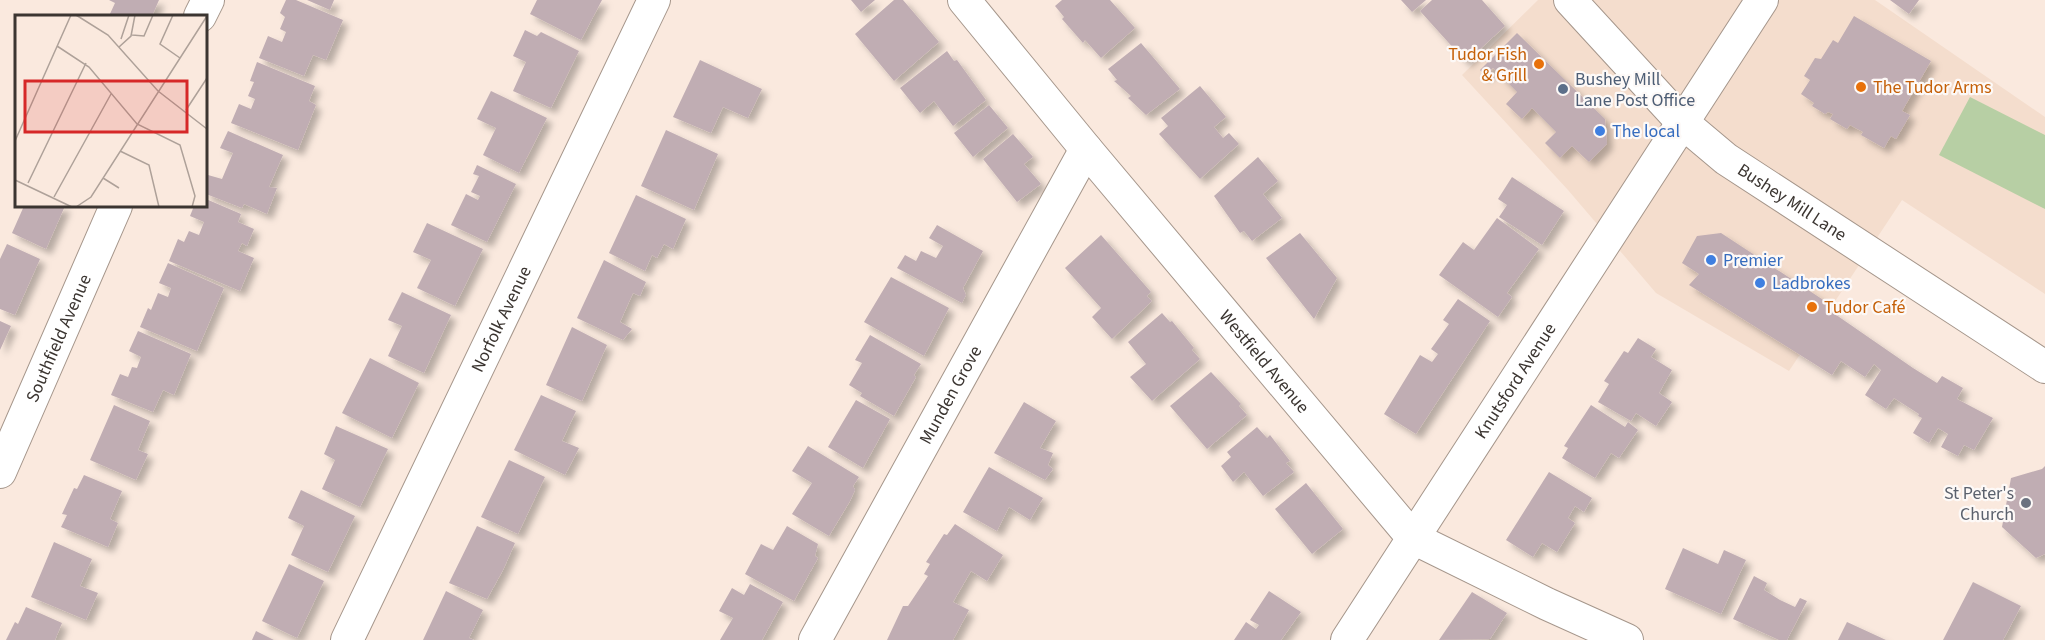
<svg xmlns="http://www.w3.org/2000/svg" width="2045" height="640" font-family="'Source Sans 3',sans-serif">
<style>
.built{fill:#f4ddcd}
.green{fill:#b7cfa4}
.building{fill:#c0adb3;filter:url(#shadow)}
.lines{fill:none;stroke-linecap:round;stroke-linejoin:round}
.minor-casing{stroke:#a5968b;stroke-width:34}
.minor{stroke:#fff;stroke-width:32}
.food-dot{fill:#e8710a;stroke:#fdf9f7;stroke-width:2}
.service-dot{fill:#5c6f8a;stroke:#fdf9f7;stroke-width:2}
.shop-dot{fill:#3f7fe0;stroke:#fdf9f7;stroke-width:2}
.worship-dot{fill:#6b7280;stroke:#fdf9f7;stroke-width:2}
.labels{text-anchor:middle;stroke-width:4.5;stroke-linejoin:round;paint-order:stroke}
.food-label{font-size:18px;fill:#c56008;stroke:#fdf9f7;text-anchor:start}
.service-label{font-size:18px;fill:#4e5e75;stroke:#fdf9f7;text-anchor:start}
.shop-label{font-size:18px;fill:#366cbe;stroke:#fdf9f7;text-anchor:start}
.street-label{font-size:18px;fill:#3b3531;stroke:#fdf9f7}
.worship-label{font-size:18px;fill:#5b616d;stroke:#fdf9f7;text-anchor:end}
.inset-road{fill:none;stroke:#aea199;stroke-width:1.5}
.view{fill:#d62828;fill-opacity:0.15;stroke:#d62828;stroke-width:3}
.inset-edge{fill:none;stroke:#3b3531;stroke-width:3}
</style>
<defs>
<filter id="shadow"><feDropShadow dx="5.5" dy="5.5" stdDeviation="3" flood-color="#0004"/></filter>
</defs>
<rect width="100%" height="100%" fill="#fae9de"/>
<!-- built -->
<path class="built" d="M1538,0H1875L2045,117V294L1902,200L1789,371L1656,293L1568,190L1462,75Z"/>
<!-- green -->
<path class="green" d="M1970,97L2045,135V209L1939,155Z"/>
<!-- building -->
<path class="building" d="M109,0H159L152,16H109L115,3Z
M286,0H296L343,20L326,60L313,55L304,76L259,58L268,36L282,42L286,32L280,29L285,17L280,13Z
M307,0H334L330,10Z
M537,0H602L581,40L530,14Z
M851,0H875L861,12Z
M894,0H903L939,42L894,81L855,34Z
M1062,0H1110L1135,28L1101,58L1085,40L1083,43L1062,19L1064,17L1055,6Z
M1401,0H1426L1412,12Z
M1432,0H1482L1505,26L1466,62L1420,11Z
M1890,0H1919L1909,14Z
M1854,16L1931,61L1902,111L1910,115L1896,139L1891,136L1884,148L1861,135L1863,132L1850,125L1847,129L1830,119L1833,114L1828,112L1825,114L1812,106L1814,103L1801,94L1810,80L1804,76L1815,58L1821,59L1833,40L1838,43Z
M525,30L537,36L541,32L579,51L551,108L513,91L526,62L513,56Z
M1517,33L1605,119L1607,144L1589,162L1572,146L1560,158L1545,143L1556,132L1532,108L1522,119L1506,104L1517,92L1493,68L1485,76L1480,70Z
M1141,43L1180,89L1146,115L1128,98L1131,96L1114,81L1117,80L1108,69Z
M947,51L954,61L957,60L986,100L953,126L934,101L920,113L900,88Z
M700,60L762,89L748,118L723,107L711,133L673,117Z
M257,62L315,86L309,101L316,105L298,150L231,123L239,104L251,109L255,99L248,96L254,82L250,81Z
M1200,86L1226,117L1214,127L1223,138L1229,133L1239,144L1200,179L1159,134L1168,126L1161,118Z
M491,91L547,118L519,173L483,155L496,128L477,119Z
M989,105L1008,128L973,157L954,133Z
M666,130L718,154L694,210L641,186Z
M228,131L283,155L269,187L277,188L267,214L244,204L242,208L206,194V182L208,175L222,179L233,153L220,148Z
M1013,134L1033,157L1024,164L1041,184L1017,202L983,159Z
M1258,157L1278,181L1263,194L1282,218L1252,241L1244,231L1240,233L1214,196Z
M477,165L516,184L487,242L451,225L466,194L478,200L480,196L471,192L479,176L473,174Z
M1512,177L1564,211L1542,245L1499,217L1507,205L1498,199Z
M636,195L686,219L673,249L664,244L657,258L652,255L645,271L609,253Z
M206,199L241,214L238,222L254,229L247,246L242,243L238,251L254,258L240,291L169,261L178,239L184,242L189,231L199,235L204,222L190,216L194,206H206Z
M24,206H65L46,249L12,233Z
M1497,218L1539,249L1507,293L1512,297L1498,317L1439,275L1463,242L1474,250Z
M427,223L483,249L455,306L417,288L431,260L413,252Z
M937,225L983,251L963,288L966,295L962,303L897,268L905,255L916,261L921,251L936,258L943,246L929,238Z
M1300,233L1337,278L1314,319L1266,258Z
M1721,233L1831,305L1829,310L1913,368L1937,383L1942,376L1963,388L1957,399L1993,418L1974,450L1964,445L1958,456L1941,447L1948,434L1938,428L1929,443L1913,433L1922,418L1918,416L1919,414L1894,398L1886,409L1865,395L1881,370L1874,364L1865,377L1841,361L1832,375L1689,285L1699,274L1682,263L1697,236Z
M1101,235L1151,292L1147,296L1152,301L1112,339L1092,317L1101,308L1065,268Z
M7,244L40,259L15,315L0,309V259Z
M604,260L646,282L640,296L633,293L620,322L632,329L623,340L577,318Z
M168,263L224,288L197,351L140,327L148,308L151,310L158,293L168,297L171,288L159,283Z
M891,277L949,308L924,356L864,322Z
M402,292L451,315L424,373L388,356L402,326L388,320Z
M1458,299L1490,321L1416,434L1384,414L1420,355L1432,362L1438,354L1431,349L1449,324L1443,320Z
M1162,313L1170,322L1172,321L1194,348L1192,350L1200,359L1152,401L1130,377L1146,364L1128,342Z
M0,321L11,326L0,350Z
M572,327L607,345L582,401L546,385Z
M138,331L191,354L174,395L163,390L153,412L111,395L120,374L128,377L132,367L137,368L141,357L129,351Z
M870,335L921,364L914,375L916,377L894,416L860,396L862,393L849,385L862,363L855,360Z
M1638,338L1656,349L1651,357L1672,370L1659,393L1672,402L1656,426L1636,413L1631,421L1598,402L1609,384L1604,381L1624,351L1628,353Z
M370,358L419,383L392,438L342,413Z
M1211,372L1241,404L1239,406L1247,415L1207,449L1170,406Z
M541,395L576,411L562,441L579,448L565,475L514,450Z
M856,400L890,419L863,468L828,447Z
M1024,402L1056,421L1040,448L1053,453L1048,465L1053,469L1045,480L994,453Z
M114,405L150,421L138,450L148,454L136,480L90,460Z
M1591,405L1625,427L1628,422L1638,430L1619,458L1611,453L1595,478L1562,458L1568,448L1564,446Z
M336,426L388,449L360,507L322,489L335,460L324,454Z
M1257,427L1267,438L1270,435L1290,461L1286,463L1294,472L1263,496L1244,472L1233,482L1221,466L1231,457L1227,452Z
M808,446L859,477L853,486L855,490L850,501L829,536L792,514L812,483L792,471Z
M509,460L545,477L518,534L481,517Z
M2045,466V554L2036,558L2002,527L2011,478L2042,469Z
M989,467L1043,498L1030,520L1009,507L997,531L963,512Z
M1549,472L1592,498L1584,512L1575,506L1568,518L1575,523L1557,552L1542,543L1533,557L1506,540Z
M84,475L122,491L110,519L118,523L108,547L61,527L67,515L62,514L74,488L77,489Z
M1306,483L1343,529L1312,554L1275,509Z
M301,490L355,516L328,572L291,555L304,526L288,518Z
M955,524L1003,555L987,581L971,571L953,602L969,610L953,640H887L903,606H908L928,576L924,574L930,564L926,562L944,534L947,535Z
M477,526L515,543L503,570L487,599L449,583Z
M787,526L818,544L815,556L818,558L794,601L745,574L761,544L773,550Z
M54,542L92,559L80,586L98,593L86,620L31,597Z
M1683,548L1718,564L1724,550L1746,560L1721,614L1665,589Z
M289,564L324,581L297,638L262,621Z
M1754,576L1767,583L1764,590L1780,600L1795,607L1800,598L1807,601L1787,640H1779L1733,619Z
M1973,582L2021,606L2003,640H1943Z
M750,584L783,602L762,640H720L733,618L719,611L732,588L744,595Z
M446,591L483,610L469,638L474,640H423Z
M1269,591L1301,612L1281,640H1234L1246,622L1256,629L1259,625L1250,620Z
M1472,592L1507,613L1490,639L1439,640Z
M26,607L62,623L55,640H6L15,622L18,624Z
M1847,622L1886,640H1838Z
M256,631L274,640H252Z"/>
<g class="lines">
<defs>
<g id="minor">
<path id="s1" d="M964,0L1086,149L1413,538L1547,604L1627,640"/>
<path id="s2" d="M1570,0L1682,122L1726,159L2045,367"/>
<path d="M200,16L208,0"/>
<path id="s3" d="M0,472L116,206"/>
<path id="s4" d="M347,640L654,0"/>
<path id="s5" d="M815,640L1086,149"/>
<path id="s6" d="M1347,640L1762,0"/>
</g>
</defs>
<!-- minor casing -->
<use href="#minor" class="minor-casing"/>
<!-- minor -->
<use href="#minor" class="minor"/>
</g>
<!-- markers -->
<g class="food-dot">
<circle cx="1539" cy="64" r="6"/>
<circle cx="1861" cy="87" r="6"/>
<circle cx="1812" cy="307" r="6"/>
</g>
<circle class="service-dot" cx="1563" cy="89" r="6"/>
<g class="shop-dot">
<circle cx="1600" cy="131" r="6"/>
<circle cx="1711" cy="260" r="6"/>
<circle cx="1760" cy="283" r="6"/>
</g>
<circle class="worship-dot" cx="2026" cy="503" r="6"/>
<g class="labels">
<!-- food labels -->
<g class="food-label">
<text x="1527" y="60" text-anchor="end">Tudor Fish<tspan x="1527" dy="21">&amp; Grill</tspan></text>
<text x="1873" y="93">The Tudor Arms</text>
<text x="1824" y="313">Tudor Café</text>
</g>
<!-- service labels -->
<g class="service-label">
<text x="1575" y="85">Bushey Mill<tspan x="1575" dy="21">Lane Post Office</tspan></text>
</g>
<!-- shop labels -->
<g class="shop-label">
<text x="1612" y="137">The local</text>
<text x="1723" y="266">Premier</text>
<text x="1772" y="289">Ladbrokes</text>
</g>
<!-- street labels -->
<g class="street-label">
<text dy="6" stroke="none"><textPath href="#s2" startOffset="302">Bushey Mill Lane</textPath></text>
<text dy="6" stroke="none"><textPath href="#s4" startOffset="356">Norfolk Avenue</textPath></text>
<text dy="6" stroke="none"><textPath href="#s3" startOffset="146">Southfield Avenue</textPath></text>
<text dy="6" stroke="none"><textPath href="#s1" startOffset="470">Westfield Avenue</textPath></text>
<text dy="6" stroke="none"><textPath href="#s6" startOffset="309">Knutsford Avenue</textPath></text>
<text dy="6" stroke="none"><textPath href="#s5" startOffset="280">Munden Grove</textPath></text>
</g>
<!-- worship labels -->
<g class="worship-label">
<text x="2014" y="499">St Peter's<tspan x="2014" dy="21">Church</tspan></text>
</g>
</g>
<!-- overview -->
<g transform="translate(15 15)">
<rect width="192" height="192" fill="#fae9de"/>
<path class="inset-road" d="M61,0L93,20L143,76L192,114M158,0L145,29L165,43M117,20L129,21L138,0M106,24L114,0M42,31L74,52L122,109L165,130L180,181L177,192M104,32L116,21L120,0M171,95L192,63M0,126L56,0M105,136L134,150L144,192M88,163L104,173M0,165L57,192M13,168L71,48M39,182L96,79M61,192L76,182L192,1"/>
<path class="view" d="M10,66H172V117H10Z"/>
<rect width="192" height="192" class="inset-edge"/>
</g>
</svg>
